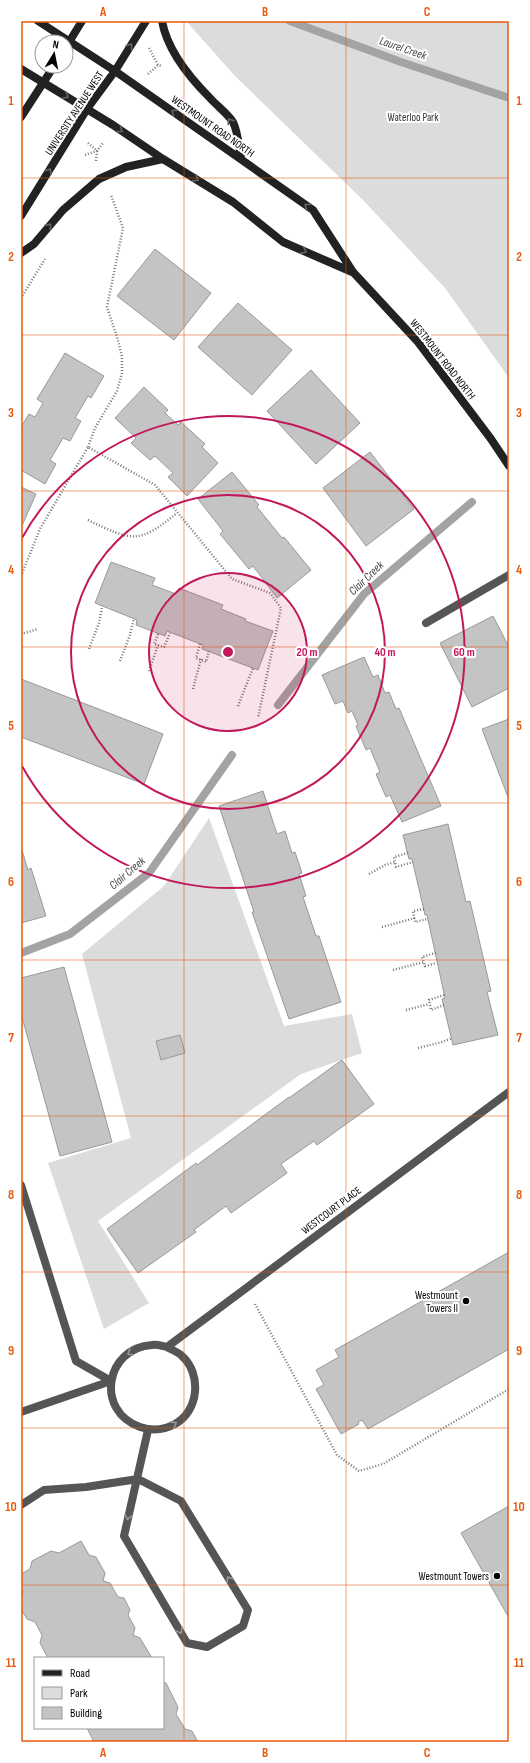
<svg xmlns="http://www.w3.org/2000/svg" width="530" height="1763" font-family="'Sofia Sans Condensed',sans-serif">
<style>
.green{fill:#dcdcdc}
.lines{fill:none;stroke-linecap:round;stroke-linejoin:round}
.stream{stroke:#a3a3a3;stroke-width:8}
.building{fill:#c4c4c4;stroke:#999}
.path{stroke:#777;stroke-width:2.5;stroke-dasharray:1 2;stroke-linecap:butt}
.lane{stroke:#555;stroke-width:8}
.street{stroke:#555;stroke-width:8}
.secondary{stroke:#222;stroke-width:8}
.oneway{stroke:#646464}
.oneway2{stroke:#999}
.grid{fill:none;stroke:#e8590c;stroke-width:1;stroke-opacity:0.55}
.ring{fill:none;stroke:#c2185b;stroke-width:2}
.poi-dot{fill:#000;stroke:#fff;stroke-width:1.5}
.labels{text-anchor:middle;stroke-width:4;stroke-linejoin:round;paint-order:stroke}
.street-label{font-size:11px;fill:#000;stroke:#fff}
.park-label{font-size:11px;fill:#333;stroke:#fff}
.poi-label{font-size:11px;fill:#000;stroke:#fff;text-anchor:end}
.water-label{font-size:12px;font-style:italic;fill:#444;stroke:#fff}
.centre{fill:#c2185b;stroke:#fff;stroke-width:2}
.ring-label{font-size:12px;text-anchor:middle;font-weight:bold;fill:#c2185b;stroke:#fff;stroke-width:4;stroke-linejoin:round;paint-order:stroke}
.neatline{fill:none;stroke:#e8590c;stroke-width:1.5}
.grid-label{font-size:13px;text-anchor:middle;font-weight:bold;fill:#e8590c}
</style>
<rect width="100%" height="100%" fill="#fff"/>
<!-- green -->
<path class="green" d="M186,21H509V378L445,288L363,200L235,76Z
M209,818L284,1026L352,1014L362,1053L301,1074L98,1221L149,1303L104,1329L48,1163L131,1138L82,954L164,886Z"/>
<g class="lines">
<!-- stream -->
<path class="stream" d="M290,21L401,62L509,98
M278,705L364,594L472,502
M21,953L70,934L149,873L232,755"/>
</g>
<!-- building -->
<path class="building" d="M155,249L211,293L174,340L117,296Z
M238,303L292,350L252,395L198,347Z
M65,353L104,376L91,398L88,396L75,418L81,421L70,441L63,438L50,460L56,464L45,484L21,470V427L29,414L35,417L43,403L37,399Z
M311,370L360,423L316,464L267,411Z
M144,387L168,410L165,413L178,425L181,422L205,444L202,447L218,463L187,496L168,477L173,473L155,456L150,460L131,443L136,438L115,418Z
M370,452L414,509L366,546L323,488Z
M232,472L259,505L257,507L282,538L284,537L311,570L277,598L253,566L249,569L220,534L223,531L198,499Z
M21,487L36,494L21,528Z
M111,562L155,578L152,585L176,594L179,588L223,605L221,609L246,619L245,621L273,631L258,670L202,649L203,645L167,631L165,636L136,625L137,620L95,603Z
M493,616L509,647V688L472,707L440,643Z
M364,657L373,677L378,675L385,693L389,692L396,709L399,708L441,806L402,822L390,795L386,797L376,774L380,772L370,748L366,750L356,726L358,725L352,711L348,713L343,701L335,704L322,675Z
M21,679L163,734L144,784L21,737Z
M509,719V796L508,797L482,729Z
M263,791L277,834L285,831L292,853L295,852L302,873L299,874L306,896L303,897L316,936H319L341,1002L289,1019L252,912H254L219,806Z
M448,824L466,902L470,901L491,991L487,992L498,1035L453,1045L442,999L445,998L427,915H425L412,859H409L403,835Z
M21,847L28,870L31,868L46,916L21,923Z
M64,967L112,1142L60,1156L21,1013V978Z
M180,1035L185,1053L161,1060L156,1041Z
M342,1060L374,1104L317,1145L314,1141L281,1164L287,1173L231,1213L226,1206L194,1230L196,1232L138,1273L107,1229L196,1163L197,1165L289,1097V1098Z
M509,1252V1349L368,1429L362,1420L358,1422L359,1424L341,1434L316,1389L324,1385L316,1370L339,1357L335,1350Z
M509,1506V1618L461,1533Z
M81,1541L89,1555L96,1557L105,1573L103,1581L110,1583L118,1597L124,1598L130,1610L128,1615L135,1628L133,1635L140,1638L152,1658H48L40,1643L42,1635L35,1622L27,1619L21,1609V1599L23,1592L21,1588V1574L30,1569L32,1561L51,1551L59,1553Z
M163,1682L166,1683L178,1707L176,1714L185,1729L192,1731L198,1742H94L87,1728H163Z"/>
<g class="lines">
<!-- path -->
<path class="path" d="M149,48L158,65L162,66
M148,74L158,65
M88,143L97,151L96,161
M85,155L97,151L103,143
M21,298L45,259
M88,447L95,428L117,391L122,373V357L118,340L107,307L123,228L111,195
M88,520C132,541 138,545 177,513
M21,576L40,529L88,447L155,485L232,579L270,593L281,608L258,718
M21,634L38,629
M158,634L154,644L164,647L170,633
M200,644L196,658L206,662L209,651
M89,649L99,623L102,607
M120,661L130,635L134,618
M149,671L158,645
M193,689L201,659
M238,706L253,668
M408,853L394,857L396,867L413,862
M369,874L385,865L395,862
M424,909L413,911L415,922L427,919
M382,927L415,918
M436,953L422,957L425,966L436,963
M393,970L424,962
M444,1005L431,1010L429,1000L444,995
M406,1010L429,1004
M418,1048L442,1042L452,1038
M255,1304L337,1455L359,1471L383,1464L509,1389"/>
<!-- lane -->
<path class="lane" d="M426,623L509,575
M21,1185L76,1361L111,1381
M21,1412L111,1381
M21,1505L44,1490L86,1487L138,1479L181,1501L248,1610L243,1626L207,1647L187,1643L124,1536L148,1430"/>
<!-- street -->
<path class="street" d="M167,1347C172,1350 178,1352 182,1356C202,1374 199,1411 175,1424C164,1430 152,1431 140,1427C95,1411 105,1348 152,1345C156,1344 162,1346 167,1347L509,1092"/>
<!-- secondary -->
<path class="secondary" d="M38,21L115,71L313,210L353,272L418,342L491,439L509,466
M162,21C167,49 190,78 210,98C216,105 228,114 233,122C238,132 239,147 241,158
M66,47L82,21
M21,69L113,125L163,159L233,202L283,242L352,272
M21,117L54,66
M21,216L87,109L115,71L146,21
M21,253L34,244L63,210L99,179L126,167L163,159"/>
</g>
<!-- one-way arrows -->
<defs><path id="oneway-chevron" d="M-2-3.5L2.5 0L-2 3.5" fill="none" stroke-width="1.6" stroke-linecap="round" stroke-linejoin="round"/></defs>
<g class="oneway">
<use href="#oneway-chevron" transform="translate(130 46) rotate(-57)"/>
<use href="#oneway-chevron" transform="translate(66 96) rotate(31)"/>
<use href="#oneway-chevron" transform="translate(174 112) rotate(-145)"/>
<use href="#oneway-chevron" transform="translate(230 121) rotate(-123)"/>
<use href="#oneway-chevron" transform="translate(120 130) rotate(34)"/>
<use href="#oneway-chevron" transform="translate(49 171) rotate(-58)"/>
<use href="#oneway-chevron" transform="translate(196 179) rotate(32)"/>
<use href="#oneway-chevron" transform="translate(307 206) rotate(-144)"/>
<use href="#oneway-chevron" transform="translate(49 226) rotate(-49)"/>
<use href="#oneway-chevron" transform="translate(304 251) rotate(24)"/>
</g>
<g class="oneway2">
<use href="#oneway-chevron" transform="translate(130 1353) rotate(146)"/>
<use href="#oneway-chevron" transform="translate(174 1424) rotate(-28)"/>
<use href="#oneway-chevron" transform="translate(128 1517) rotate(104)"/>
<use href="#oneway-chevron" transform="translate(229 1579) rotate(-122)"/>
<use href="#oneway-chevron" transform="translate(180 1631) rotate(59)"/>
</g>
<!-- grid -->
<path class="grid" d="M184,21V1742M346,21V1742M21,178H509M21,335H509M21,491H509M21,647H509M21,803H509M21,960H509M21,1116H509M21,1272H509M21,1428H509M21,1585H509"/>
<!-- distance rings -->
<circle cx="228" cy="652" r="79" fill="#c2185b" fill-opacity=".12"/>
<g class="ring">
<circle cx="228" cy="652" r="79"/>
<circle cx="228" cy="652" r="157"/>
<path d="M22 538A236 236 0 1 1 22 766"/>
</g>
<!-- markers -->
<g class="poi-dot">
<circle cx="466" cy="1301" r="4"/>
<circle cx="497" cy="1576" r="4"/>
</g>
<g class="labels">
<!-- street labels -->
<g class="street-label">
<text transform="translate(74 113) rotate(-57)" y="4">UNIVERSITY AVENUE WEST</text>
<text transform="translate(213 126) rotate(35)" y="4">WESTMOUNT ROAD NORTH</text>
<text transform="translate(443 359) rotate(52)" y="4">WESTMOUNT ROAD NORTH</text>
<text transform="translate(331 1210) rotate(-37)" y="4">WESTCOURT PLACE</text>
</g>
<!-- park labels -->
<g class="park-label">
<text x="413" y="121">Waterloo Park</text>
</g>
<!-- poi labels -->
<g class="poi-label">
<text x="458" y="1299">Westmount<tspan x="458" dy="13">Towers II</tspan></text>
<text x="489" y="1580">Westmount Towers</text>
</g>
<!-- water labels -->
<g class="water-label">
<text transform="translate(403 48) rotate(19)" y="4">Laurel Creek</text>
<text transform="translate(366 578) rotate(-44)" y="4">Clair Creek</text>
<text transform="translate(127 873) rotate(-41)" y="4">Clair Creek</text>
</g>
</g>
<circle cx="228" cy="652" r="6" class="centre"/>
<g class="ring-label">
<text x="307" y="656">20 m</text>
<text x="385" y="656">40 m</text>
<text x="464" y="656">60 m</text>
</g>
<!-- border -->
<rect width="530" height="1763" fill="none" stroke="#ffffff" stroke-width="44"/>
<!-- legend -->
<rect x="34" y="1657" width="130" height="72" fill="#ffffff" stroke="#999999"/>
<rect x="42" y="1670" width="20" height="6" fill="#222222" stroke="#999999"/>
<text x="70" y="1677" font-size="12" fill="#000000">Road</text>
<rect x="42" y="1687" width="20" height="12" fill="#dcdcdc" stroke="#999999"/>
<text x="70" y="1697" font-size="12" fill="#000000">Park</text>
<rect x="42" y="1707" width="20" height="12" fill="#c4c4c4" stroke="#999999"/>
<text x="70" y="1717" font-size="12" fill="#000000">Building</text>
<!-- north arrow -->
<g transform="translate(54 54) rotate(10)"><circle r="19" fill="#ffffff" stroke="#999999"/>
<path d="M0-3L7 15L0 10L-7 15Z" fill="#000000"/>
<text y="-6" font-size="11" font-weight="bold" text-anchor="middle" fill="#000000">N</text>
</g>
<rect x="22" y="22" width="486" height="1719" class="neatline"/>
<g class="grid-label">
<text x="103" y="16">A</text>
<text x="265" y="16">B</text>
<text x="427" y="16">C</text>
<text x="11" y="105">1</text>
<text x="519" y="105">1</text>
<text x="11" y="261">2</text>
<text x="519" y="261">2</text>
<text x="11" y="417">3</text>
<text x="519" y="417">3</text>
<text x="11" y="574">4</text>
<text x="519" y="574">4</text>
<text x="11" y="730">5</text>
<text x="519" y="730">5</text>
<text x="11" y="886">6</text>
<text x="519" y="886">6</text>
<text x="11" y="1042">7</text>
<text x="519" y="1042">7</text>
<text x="11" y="1199">8</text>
<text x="519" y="1199">8</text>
<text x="11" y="1355">9</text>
<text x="519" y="1355">9</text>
<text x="11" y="1511">10</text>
<text x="519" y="1511">10</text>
<text x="11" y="1667">11</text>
<text x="519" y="1667">11</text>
<text x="103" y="1757">A</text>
<text x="265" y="1757">B</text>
<text x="427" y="1757">C</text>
</g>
</svg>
